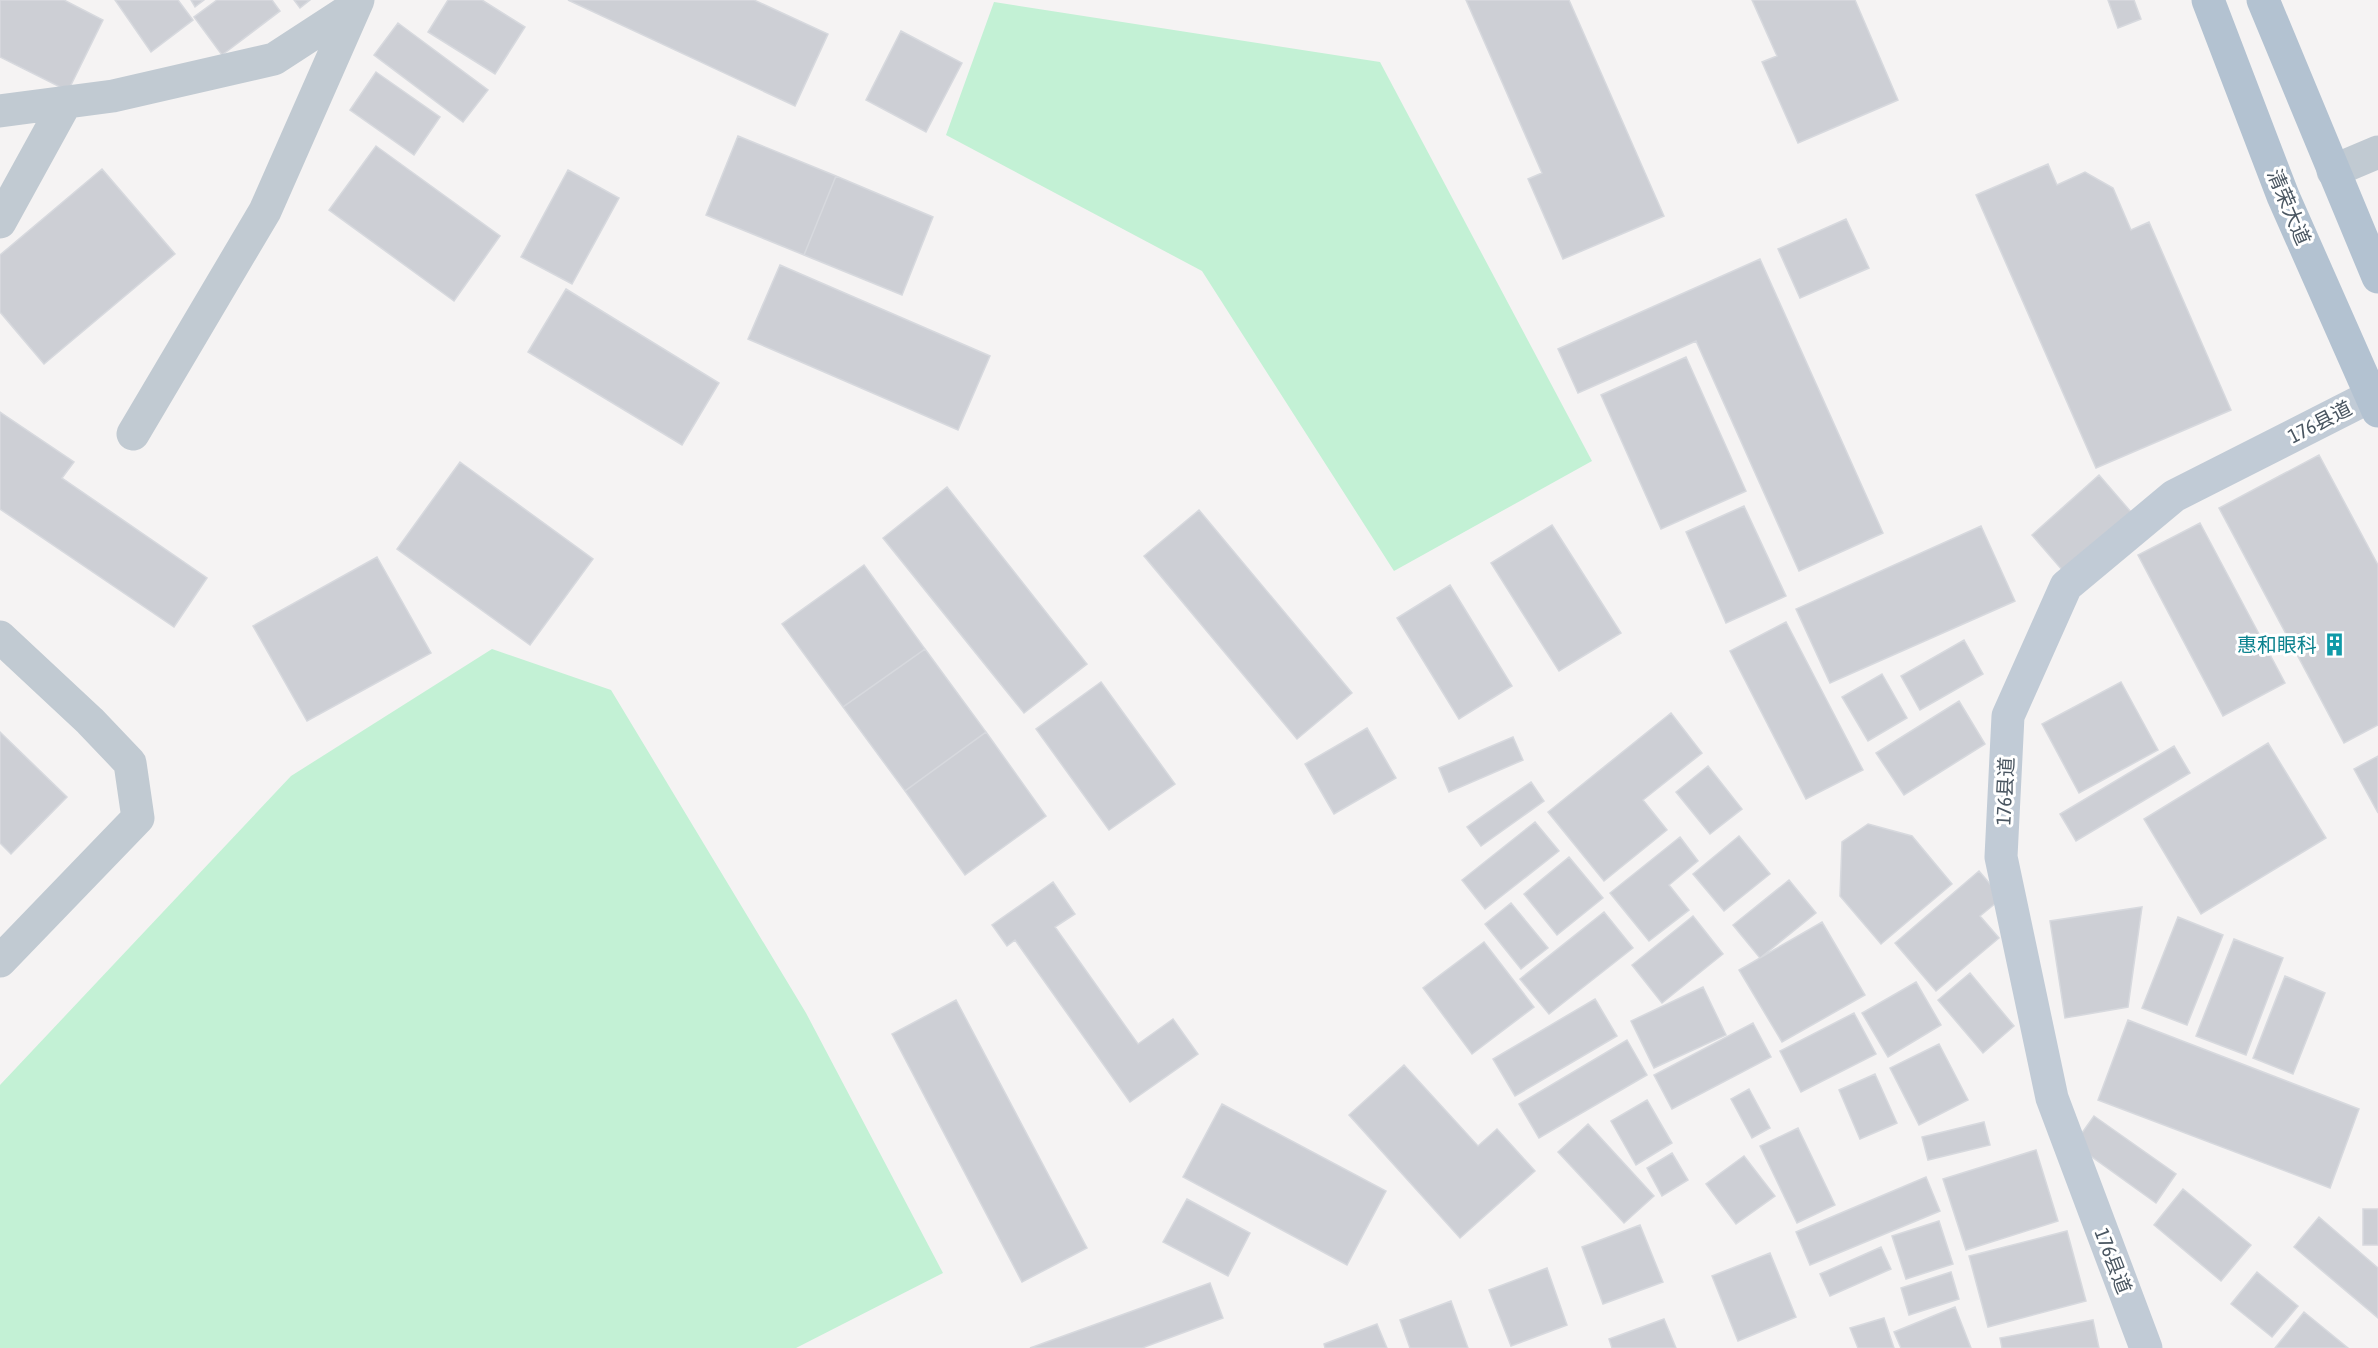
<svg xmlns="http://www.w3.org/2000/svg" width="2378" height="1348" font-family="'Asap Condensed','Noto Sans SC',sans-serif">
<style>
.green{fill:#c3f1d5}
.building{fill:#cdcfd5;stroke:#d7d9de;stroke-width:1.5}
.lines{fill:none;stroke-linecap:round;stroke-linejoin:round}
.minor{stroke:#c1cad2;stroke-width:33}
.secondary{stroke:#c1cbd6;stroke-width:33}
.primary{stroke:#b3c2d1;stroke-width:33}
.labels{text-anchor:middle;stroke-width:6;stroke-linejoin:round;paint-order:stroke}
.street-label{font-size:20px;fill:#4a5661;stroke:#fff}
.culture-label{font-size:20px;fill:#0d838f;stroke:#fff;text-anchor:end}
</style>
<rect width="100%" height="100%" fill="#f5f3f3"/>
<!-- green -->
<path class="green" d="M994,2L1380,62L1592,461L1394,571L1202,271L946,135Z
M492,649L611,690L806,1013L943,1273L796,1348H0V1085L291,776Z"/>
<!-- building -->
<path class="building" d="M0,0H64L103,20L68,91L0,57Z
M115,0H178L193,20L151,52Z
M191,0H204L195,7Z
M217,0H272L280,11L222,55L194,17Z
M294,0H310L300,8Z
M448,0H482L525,27L495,74L428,32Z
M568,0H754L828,34L795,106Z
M1466,0H1569L1664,216L1563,259L1528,179L1542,173Z
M1752,0H1855L1898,100L1798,143L1762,62L1777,56Z
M2108,0H2134L2141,19L2118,28Z
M398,23L488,90L463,122L374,55Z
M901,31L962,63L926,132L866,100Z
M376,72L440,117L414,155L350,110Z
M738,136L836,176L804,255L706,215Z
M376,146L500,236L454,301L329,210Z
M2048,164L2057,185L2085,172L2113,188L2131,230L2149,222L2231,410L2096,468L1976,195Z
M102,169L175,254L44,364L0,312V255Z
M568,170L619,198L572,284L521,257Z
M836,176L933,217L902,295L804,255Z
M1846,219L1869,268L1800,298L1778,249Z
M1760,259L1883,533L1799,571L1696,341L1578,393L1558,349Z
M780,265L990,356L958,430L748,339Z
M566,289L719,383L682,445L528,352Z
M1686,357L1746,491L1661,529L1601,395Z
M0,412L74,462L62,478L207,578L174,627L0,509Z
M2319,455L2378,565V725L2344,743L2219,508Z
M460,462L593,559L530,645L397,549Z
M2099,475L2131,512L2063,571L2032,535Z
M947,487L1087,664L1024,713L883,538Z
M1744,506L1786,596L1726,623L1686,532Z
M1199,510L1352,693L1297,739L1144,556Z
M2200,523L2285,683L2223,716L2138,555Z
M1552,525L1621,633L1559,671L1491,563Z
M1981,526L2015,601L1830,683L1796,609Z
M377,557L431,653L307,721L253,626Z
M864,565L925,649L843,707L782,624Z
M1450,585L1512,686L1459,719L1397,618Z
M1786,622L1863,770L1806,799L1730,651Z
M1964,640L1983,674L1920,710L1901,676Z
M925,649L986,732L905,791L843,707Z
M1882,674L1907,718L1868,741L1842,697Z
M1101,682L1175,784L1109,830L1036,729Z
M2121,682L2158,750L2079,793L2042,724Z
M1959,701L1985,744L1904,795L1876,753Z
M1671,713L1702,753L1643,800L1667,830L1604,881L1548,812Z
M1367,728L1396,778L1334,814L1305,764Z
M0,732L67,797L11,854L0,843Z
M986,732L1046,816L965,875L905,791Z
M1513,737L1523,760L1449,792L1439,768Z
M2268,743L2326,838L2201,914L2144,819Z
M2174,746L2190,773L2076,841L2060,814Z
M2378,756V813L2354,769Z
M1708,766L1742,809L1710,834L1676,792Z
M1531,782L1544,801L1481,846L1467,827Z
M1535,822L1559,851L1485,909L1462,880Z
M1868,824L1912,836L1952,884L1881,944L1840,896L1842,842Z
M1739,836L1770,874L1724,911L1693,874Z
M1680,837L1698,861L1669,885L1689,910L1649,941L1610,893Z
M1569,857L1603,898L1557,935L1524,894Z
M1979,871L2002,898L1980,916L1999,938L1936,991L1895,943Z
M1789,880L1816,913L1760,958L1733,925Z
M1053,882L1075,914L1055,927L1138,1044L1173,1019L1198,1054L1130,1102L1015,940L1007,946L992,925Z
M1511,903L1548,948L1521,969L1485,924Z
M2142,907L2128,1007L2065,1018L2050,921Z
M1604,912L1633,948L1549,1014L1520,979Z
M1693,916L1723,954L1662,1003L1632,965Z
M2178,917L2223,935L2187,1025L2142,1008Z
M1822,922L1865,995L1782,1042L1739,970Z
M2234,939L2283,958L2246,1055L2196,1036Z
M1484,942L1534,1007L1472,1054L1423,988Z
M1970,973L2014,1026L1983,1053L1938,1000Z
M2285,976L2325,993L2293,1074L2253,1058Z
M1916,982L1941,1025L1888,1057L1862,1013Z
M1703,987L1726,1035L1654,1068L1631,1021Z
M1595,999L1617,1036L1515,1096L1493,1059Z
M956,1000L1087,1248L1022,1282L892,1034Z
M1854,1013L1876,1054L1801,1092L1780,1051Z
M2128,1020L2359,1109L2330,1188L2098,1100Z
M1753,1023L1771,1057L1672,1109L1654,1075Z
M1627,1040L1647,1075L1539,1138L1519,1104Z
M1939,1044L1968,1100L1919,1125L1890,1068Z
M1404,1065L1478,1146L1497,1129L1535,1171L1460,1238L1349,1115Z
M1875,1074L1897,1123L1860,1139L1839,1090Z
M1749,1089L1770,1128L1752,1138L1731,1099Z
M1647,1100L1672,1143L1636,1165L1611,1121Z
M1222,1104L1386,1191L1347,1265L1183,1177Z
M2094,1116L2176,1174L2156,1203L2074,1144Z
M1984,1122L1990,1145L1928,1160L1922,1137Z
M1588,1124L1654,1196L1624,1223L1558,1152Z
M1798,1128L1835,1205L1797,1223L1760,1146Z
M2036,1150L2058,1221L1966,1250L1943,1179Z
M1672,1153L1688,1180L1662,1196L1647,1168Z
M1744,1156L1775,1196L1736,1224L1706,1184Z
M1926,1177L1940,1211L1810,1265L1796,1232Z
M2183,1189L2251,1245L2221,1281L2154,1225Z
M1187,1199L1250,1233L1228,1276L1163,1242Z
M2363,1209H2378V1245H2363Z
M2319,1217L2378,1268V1318L2294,1247Z
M1939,1221L1953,1264L1906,1279L1892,1236Z
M1640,1225L1663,1282L1603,1304L1582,1247Z
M2067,1231L2086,1301L1988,1327L1969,1256Z
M1881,1247L1891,1269L1830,1296L1820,1274Z
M1770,1253L1796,1317L1738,1341L1712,1276Z
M1547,1268L1567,1325L1511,1346L1489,1290Z
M1951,1272L1959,1299L1909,1315L1901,1288Z
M2257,1272L2298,1306L2272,1337L2231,1304Z
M1210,1283L1223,1318L1142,1348H1030Z
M1451,1301L1468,1348H1410L1400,1320Z
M1955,1307L1971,1348H1901L1894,1332Z
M2304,1312L2348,1348H2275Z
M1884,1318L1894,1348H1858L1850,1328Z
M1664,1319L1676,1348H1612L1609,1339Z
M2093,1320L2099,1348H2002L2000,1338Z
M1377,1324L1387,1348H1325L1324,1344Z"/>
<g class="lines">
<!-- minor -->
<path class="minor" d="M0,111L113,96L274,59L354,7
M2333,171L2378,152
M0,222L66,102
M133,434L265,211L358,0
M0,637L90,721L130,763L138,818L0,961"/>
<!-- secondary -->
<path class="secondary" d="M2146,1348L2052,1098L2001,857L2008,716L2066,586L2174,496L2371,396"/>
<!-- primary -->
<path class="primary" d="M2208,0L2283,196L2378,411
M2263,0L2378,277"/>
</g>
<!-- icons -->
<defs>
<symbol id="building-bare" viewBox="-9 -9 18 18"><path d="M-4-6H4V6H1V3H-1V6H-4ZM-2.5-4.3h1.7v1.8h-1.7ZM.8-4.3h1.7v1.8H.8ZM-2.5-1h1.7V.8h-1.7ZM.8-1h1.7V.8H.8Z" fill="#0f9aa8" stroke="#fff" stroke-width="2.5" paint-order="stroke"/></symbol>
</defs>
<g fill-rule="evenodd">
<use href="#building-bare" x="2318" y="628" width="33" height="33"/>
</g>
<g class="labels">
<!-- street labels -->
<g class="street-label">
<text transform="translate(2289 207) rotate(67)" y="7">清荣大道</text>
<text transform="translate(2320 422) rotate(-27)" y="7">176县道</text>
<text transform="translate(2005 791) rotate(-87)" y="7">176县道</text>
<text transform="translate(2113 1261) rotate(69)" y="7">176县道</text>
</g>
<!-- culture labels -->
<g class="culture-label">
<text x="2317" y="652">惠和眼科</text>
</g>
</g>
</svg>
